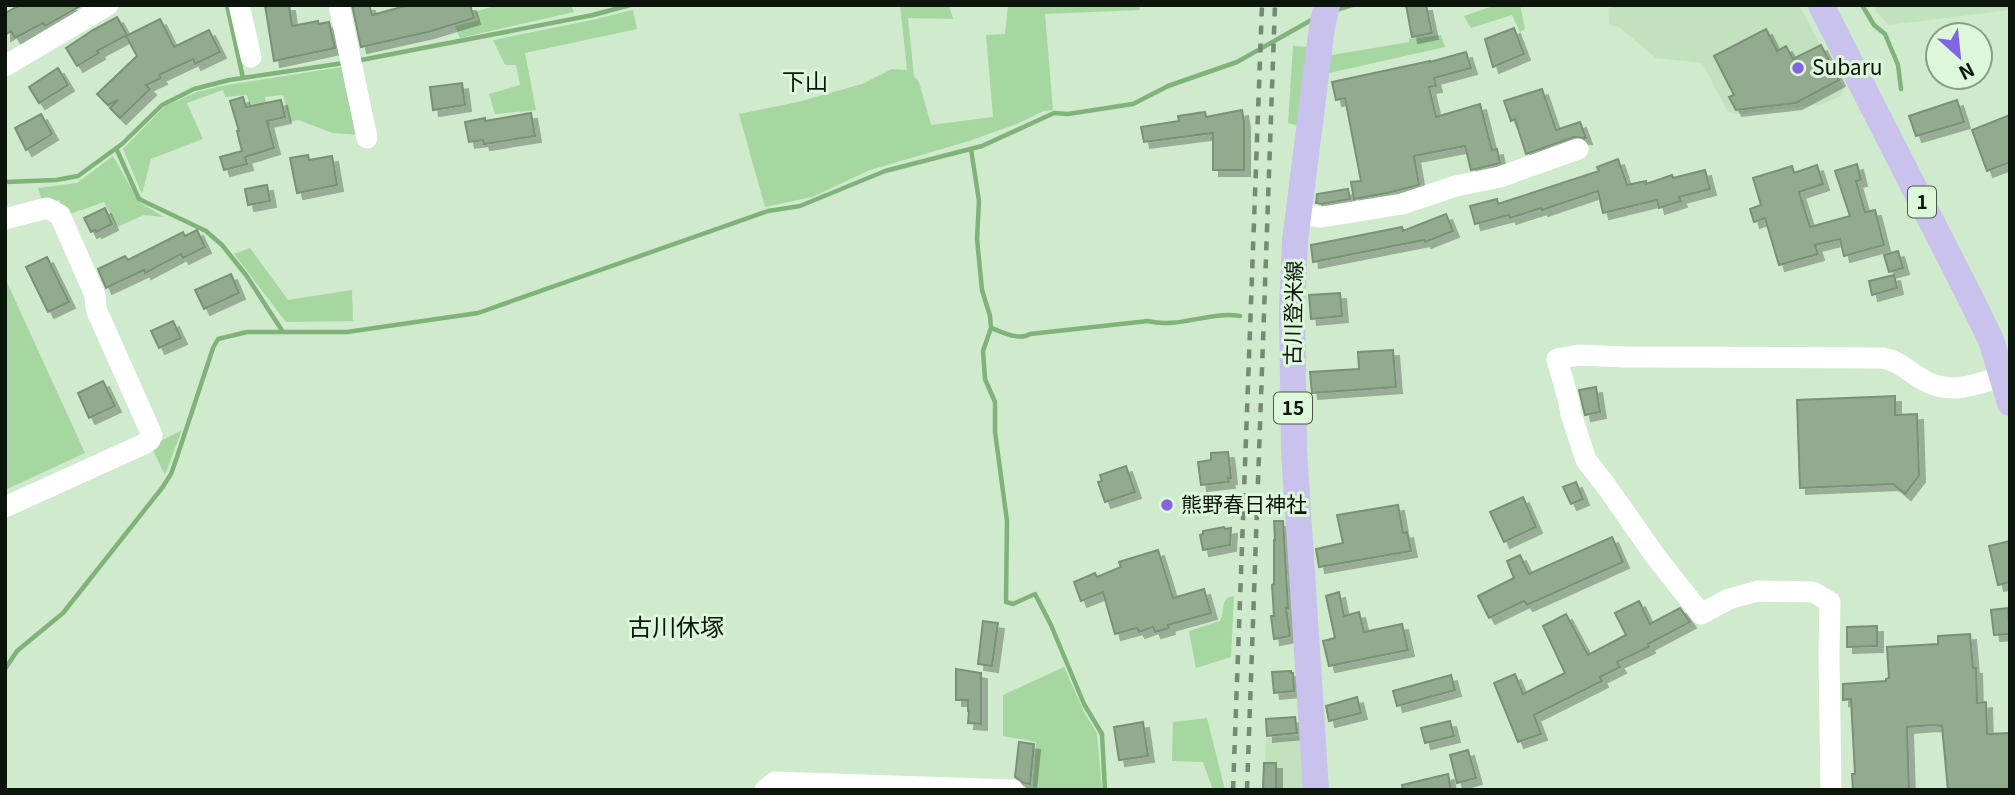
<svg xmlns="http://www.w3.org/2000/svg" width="2015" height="795" font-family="Georgia,'Noto Sans JP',serif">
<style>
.built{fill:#c2e2be}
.green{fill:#a6d7a1}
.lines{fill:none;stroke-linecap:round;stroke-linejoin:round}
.stream{stroke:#80b37a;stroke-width:4.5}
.building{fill:#92ab8f;stroke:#799176;stroke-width:2;filter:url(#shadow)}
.minor{stroke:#fff;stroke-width:21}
.major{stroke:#c8c2ec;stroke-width:26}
.rail{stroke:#768974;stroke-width:4.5;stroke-dasharray:9 9;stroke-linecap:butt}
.poi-dot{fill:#8266e1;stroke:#dcf7d9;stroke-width:2.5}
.labels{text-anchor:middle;stroke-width:6;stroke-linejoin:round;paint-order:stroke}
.shield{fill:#dcf7d9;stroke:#4a5949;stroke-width:2}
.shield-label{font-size:19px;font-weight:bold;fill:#0c150b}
.poi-label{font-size:21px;fill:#0c150b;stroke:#dcf7d9;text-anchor:start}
.street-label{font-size:21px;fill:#0c150b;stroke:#dcf7d9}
.neighbourhood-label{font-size:23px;fill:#0c150b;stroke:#dcf7d9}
.quarter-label{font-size:24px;fill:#0c150b;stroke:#dcf7d9}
</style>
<defs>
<filter id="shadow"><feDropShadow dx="6" dy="6" stdDeviation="0" flood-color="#0004"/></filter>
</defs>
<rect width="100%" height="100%" fill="#cfeacc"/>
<!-- built -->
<path class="built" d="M1619,5H1799L1844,89L1841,96L1823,104L1737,114L1728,112L1702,63L1656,58L1619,27L1609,25L1608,9Z
M1874,5H2010V10L1889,25L1876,12Z
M1302,737L1307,790H1264L1266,738Z"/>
<!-- green -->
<path class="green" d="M497,5H571L574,12L460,38L455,26L478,20L475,12Z
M900,5H949L953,19L908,18L914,76L919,82L931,125L993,117L986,35L1005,34L1008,5H1139L1140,10L1045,14L1053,110L1044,111L1017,124L969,141L870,170L812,197L765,207L739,114L798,102L862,84L892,69L907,70Z
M1496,5H1520L1525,29L1520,32L1512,15L1471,28L1464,16Z
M633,10L637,29L525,53L536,110L495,114L489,94L520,85L516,65H505L493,40L592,20Z
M1441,35L1445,47L1325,74L1326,56L1409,42V39Z
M1293,46L1314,47L1303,127L1288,123Z
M348,66L362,135L333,133L298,120L290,122L283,95L265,97L270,126L255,130L247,95L225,97L223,90L187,103L203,139L151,159L142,194L123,149L165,106L197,92L221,86Z
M113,156L139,202L164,217L144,215L117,227L104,202L67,215L59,200L42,202L38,188L77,183Z
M250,248L288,300L352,290L353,321L286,322L234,254Z
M5,278L85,453L5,490Z
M182,430L165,475L151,446Z
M1234,596L1231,657L1196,668L1189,631L1220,621C1226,610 1219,598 1234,596Z
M1064,667L1085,714L1097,733L1102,790H1042L1033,786L1036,742L1003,736V695Z
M1207,718L1225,790H1213L1203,762L1172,761L1173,722Z"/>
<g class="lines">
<!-- stream -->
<path class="stream" d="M227,5L243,78
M1862,5L1874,25L1885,34L1898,65L1901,89
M1336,10L1352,5
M356,61L593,15L630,5
M116,148L139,199L206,231L222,245L246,275L283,332
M971,149L979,201L977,239L982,290L990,316L991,328L983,351L985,379L995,402V432L1007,521L1006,602L1013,604L1035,594L1051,625L1084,704L1102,734L1105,790
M5,182L56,180L78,176L122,144L162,105L194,89L229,80L344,63
M991,328C1003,332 1019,341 1030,334L1148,321C1178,329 1209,311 1240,316
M5,669L17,651L63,613L162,488L171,474L177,457L213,348L218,339L247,332H347L478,313L768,211L800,206L885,171L982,146L1054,113L1068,114L1133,104L1168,86L1237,62L1315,18"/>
</g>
<!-- building -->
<path class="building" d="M20,5H82L45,26L43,23L15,38L11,31L5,35V13Z
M265,5H289L292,26L318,21V24L329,22L335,48L274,61Z
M352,5H369L372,15L409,5H470L474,18L428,32L361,47Z
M1406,5H1426L1432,33L1412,37Z
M117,17L127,35L97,51L99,53L77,66L66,48L93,30Z
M160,19L174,47L209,30L220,52L195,64L193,59L159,75L161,78L146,85L150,89L120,118L110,108L118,100L108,105L97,94L137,56L126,36Z
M1514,28L1524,54L1493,67L1485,39Z
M1766,29L1777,51L1786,46L1793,59L1821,45L1839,80L1796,103L1736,110L1729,97L1734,95L1714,56Z
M1466,52L1471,68L1434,78L1436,86L1429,87L1436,117L1480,104L1492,150L1497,149L1500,163L1471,170L1465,146L1414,156L1419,185L1387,193L1354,199L1351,182L1361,181L1345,98L1336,100L1332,82L1430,61V62Z
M58,68L68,85L39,103L29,87Z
M462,83L465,105L433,110L430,87Z
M1542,89L1556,130L1580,122L1586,138L1574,137L1526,154L1515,119L1511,121L1504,101Z
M243,97L246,107L281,100L285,117L267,121L274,148L245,157L247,164L224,170L220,157L242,151L237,131H239L230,101Z
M1957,100L1964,122L1916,136L1909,116Z
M1242,110L1244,122V170H1213V133L1144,142L1141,127L1179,121L1178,116L1205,112L1206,117Z
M531,113L535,136L484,144L483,140L469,142L465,122L485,118V121Z
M41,114L52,134L26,150L15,128Z
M2010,115V162L1987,171L1972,130Z
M308,155L309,160L332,156L337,185L297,193L290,158Z
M1618,159L1627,185L1646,181V184L1672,175L1673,178L1705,170L1710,189L1679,197L1681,201L1659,208L1657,200L1603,213L1598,191L1542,210L1541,208L1510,218L1509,215L1475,224L1470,206L1497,199L1498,204L1599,171L1597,167Z
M1857,164L1861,180L1856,181L1865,212L1875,210L1884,245L1844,256L1840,239L1815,245L1818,254L1779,265L1765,218L1754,222L1750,209L1761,205L1753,178L1792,166L1794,173L1817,165L1823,184L1799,192L1810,227L1850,216L1835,171Z
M267,185L270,201L248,205L245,189Z
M1348,189L1350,199L1322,204L1316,203L1317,194Z
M105,208L112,224L96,232L95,230L91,232L84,218Z
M1446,214L1453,231L1425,242L1424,240L1313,262L1311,245L1402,227L1403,231Z
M197,230L205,247L183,258L181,254L145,273L144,270L106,288L98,269L125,256L128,260L183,232L185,236Z
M1898,251L1903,268L1889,272L1884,255Z
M47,257L69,302L48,312L26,267Z
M231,274L239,293L204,309L195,290Z
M1894,275L1897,288L1872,295L1869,281Z
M1340,293L1342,316L1311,319L1309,295Z
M173,321L181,338L159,348L151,331Z
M1393,350L1396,387L1312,393L1310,372L1359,369L1358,352Z
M103,381L115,406L89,418L78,393Z
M1596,387L1600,412L1585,415L1579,390Z
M1895,396V415L1917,414L1919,476L1905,494L1893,484L1800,488L1797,400Z
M1228,452L1231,478H1228L1229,482L1201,485L1198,462L1211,460V453Z
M1126,466L1135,492L1105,502L1098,482L1102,481L1100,475Z
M1576,482L1583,499L1571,504L1563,487Z
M1523,497L1536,527L1504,542L1490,512Z
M1398,505L1403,533L1407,532L1411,551L1319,567L1316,549L1343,543L1337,515Z
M1274,521H1283L1288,608H1286L1290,636L1274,639L1271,616H1274L1272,585L1274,584V540H1275Z
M1224,527L1225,529L1231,528L1230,545L1203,550L1200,535L1203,534V531Z
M1612,537L1623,562L1527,605L1524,601L1489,618L1478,596L1514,578L1507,561L1520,555L1529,574Z
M2010,541V582L1998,585L1989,546Z
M1158,550L1173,598L1204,589L1211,613L1168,625L1169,628L1155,632L1153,627L1139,632L1137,628L1115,634L1103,592L1081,601L1074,582L1095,573L1097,577L1121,567L1119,562Z
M1339,592L1344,616L1359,612L1364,632L1402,624L1408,650L1329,666L1323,641L1335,638L1326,596Z
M1639,601L1650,624L1680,608L1690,622L1648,644L1649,647L1617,662L1620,667L1600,677L1602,681L1534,715L1541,734L1518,742L1494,683L1515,674L1523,694L1565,673L1543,626L1566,614L1588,655L1626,635L1615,613Z
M2008,608L2010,634L1994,635L1991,610Z
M983,621L998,623L992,666L978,664Z
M1877,626V646L1847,647V627Z
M1970,634L1973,668H1976L1977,703L1986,702L1987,734L2010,733V790H1948L1942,726L1932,725L1907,727L1909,790H1853L1852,774H1855L1851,699L1843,700V684L1886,681V679L1889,678L1887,647L1938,644V636Z
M956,669L981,673V724L968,723L969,711H968V700H956Z
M1291,671V673H1293L1294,691L1274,693L1272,672Z
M1451,675L1455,690L1397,706L1393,691Z
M1357,697L1361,713L1329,721L1326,706Z
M1295,717L1297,733L1267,736L1266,719Z
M1450,721L1454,736L1425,743L1421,728Z
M1143,722L1148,756L1119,760L1114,727Z
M1019,742L1034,744L1030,784L1024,783L1015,777Z
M1468,750L1476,778L1457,783L1450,755Z
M1264,763H1276V790H1263Z
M1448,774L1451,790H1403L1402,785Z"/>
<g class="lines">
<!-- minor -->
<path class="minor" d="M239,5L251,57
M339,5L367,138
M5,66L108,5
M1298,214L1322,217L1402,204L1456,186L1500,177L1578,149
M5,219L47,208L60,215L95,295L96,309L152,435L150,440L144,444L5,507
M765,790L775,782L1013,790
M1831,790L1829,654L1830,602L1813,592L1758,591L1729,599L1701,614L1656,557L1607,487L1586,460L1571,414L1569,402L1557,359L1579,355L1626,357L1882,358C1897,360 1907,370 1920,378C1951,398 1978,383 2010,374"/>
<!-- major -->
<path class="major" d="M1821,5L1972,301L1991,340L2010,403
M1316,790L1294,450L1292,308L1295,241L1322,27L1327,5"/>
<!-- rail -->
<path class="rail" d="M1233,790L1262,5
M1247,790L1275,5"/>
</g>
<!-- markers -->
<g class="poi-dot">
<circle cx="1798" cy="68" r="7"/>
<circle cx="1167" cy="505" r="7"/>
</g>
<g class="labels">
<!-- shield labels -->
<g class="shield">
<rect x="1908" y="186.5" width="28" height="31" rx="5"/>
<rect x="1274" y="392.5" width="38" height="31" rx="5"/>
</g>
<g class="shield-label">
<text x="1922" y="209">1</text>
<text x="1293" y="415">15</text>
</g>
<!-- poi labels -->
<g class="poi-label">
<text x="1812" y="75">Subaru</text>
<text x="1181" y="512">熊野春日神社</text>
</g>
<!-- street labels -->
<g class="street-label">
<text transform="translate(1294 313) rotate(-89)" y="7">古川登米線</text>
</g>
<!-- neighbourhood labels -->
<g class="neighbourhood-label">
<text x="805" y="90">下山</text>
</g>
<!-- quarter labels -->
<g class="quarter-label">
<text x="676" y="636">古川休塚</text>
</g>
</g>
<!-- border -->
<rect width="2015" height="795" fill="none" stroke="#0c150b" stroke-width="14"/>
<!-- north arrow -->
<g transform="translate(1959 56) rotate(153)"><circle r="33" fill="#dcf7d9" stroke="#899d87" stroke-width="2"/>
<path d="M0-5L12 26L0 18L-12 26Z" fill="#8266e1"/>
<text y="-10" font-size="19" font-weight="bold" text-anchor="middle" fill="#0c150b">N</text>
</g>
</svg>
